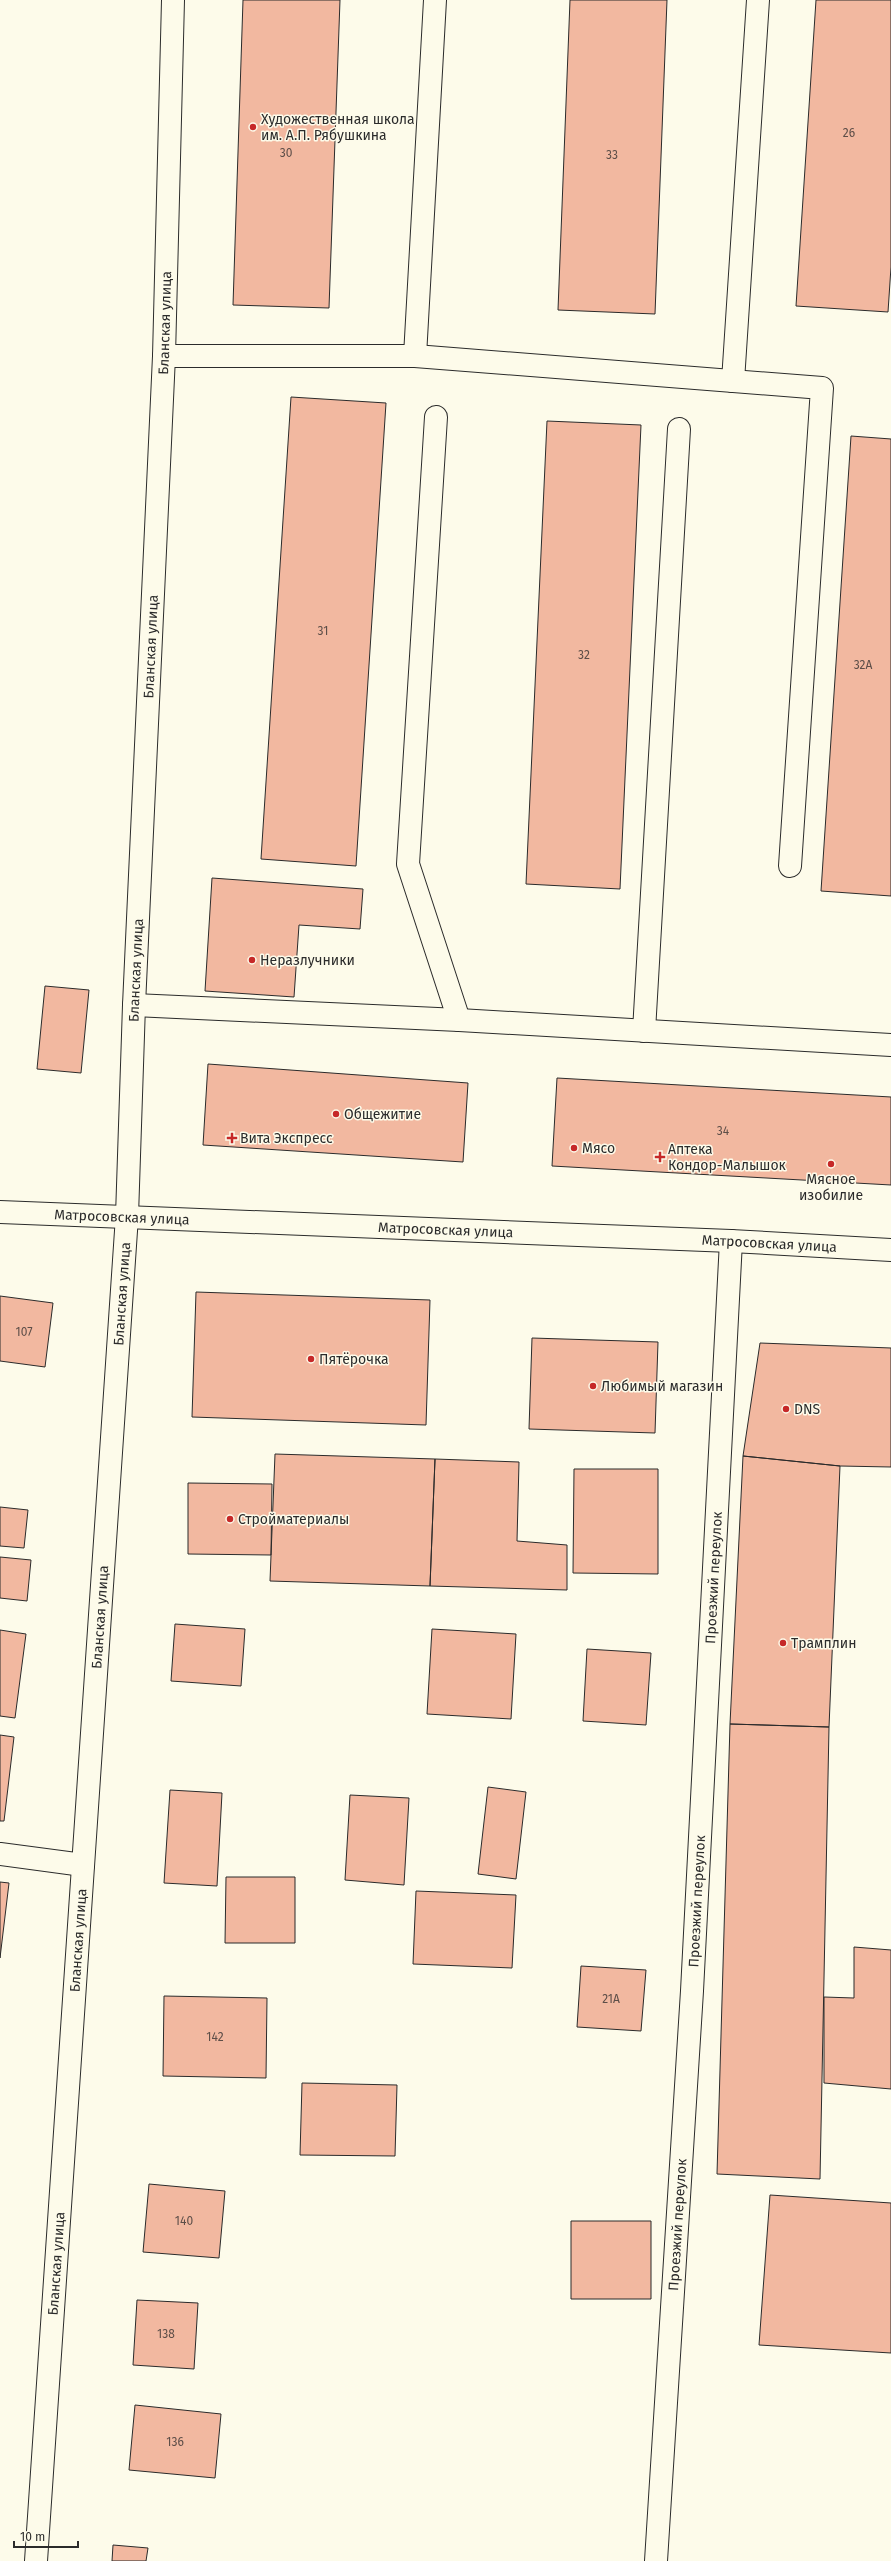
<svg xmlns="http://www.w3.org/2000/svg" width="891" height="2561" font-family="'Fira Sans',sans-serif">
<style>
.building{fill:#f2b8a0;stroke:#2b2b2b}
.lines{fill:none;stroke-linecap:round;stroke-linejoin:round}
.minor-casing{stroke:#2b2b2b;stroke-width:24}
.highway-casing{stroke:#2b2b2b;stroke-width:24}
.minor{stroke:#fdfbea;stroke-width:22}
.highway{stroke:#fdfbea;stroke-width:22}
.poi-dot{fill:#c62828;stroke:#fdfbea;stroke-width:1.5}
.labels{text-anchor:middle;stroke-width:3;stroke-linejoin:round;paint-order:stroke}
.number-label{font-size:12px;fill:#5d4e48}
.poi-label{font-size:14px;fill:#2b2b2b;stroke:#fdfbea;text-anchor:start}
.street-label{font-size:14px;fill:#2b2b2b;stroke:#fdfbea}
</style>
<rect width="100%" height="100%" fill="#fdfbea"/>
<!-- building -->
<path class="building" d="M243,0H340L329,308L233,305Z
M570,0H667L655,314L558,310Z
M816,0H891V267L888,312L796,306Z
M291,397L386,403L356,866L261,859Z
M547,421L641,425L620,889L526,884Z
M851,436L891,439V896L821,891Z
M212,878L363,889L360,929L299,925L294,997L205,991Z
M45,986L89,990L81,1073L37,1069Z
M208,1064L468,1083L463,1162L203,1145Z
M557,1078L891,1097V1185L552,1166Z
M196,1292L430,1300L426,1425L192,1417Z
M0,1296L53,1303L45,1367L0,1361Z
M532,1338L658,1342L655,1433L529,1429Z
M760,1343L891,1348V1467L840,1466L743,1456Z
M275,1454L435,1459L430,1586L270,1581Z
M743,1456L840,1466L829,1727L730,1724Z
M435,1459L519,1462L517,1541L567,1545V1590L430,1586Z
M574,1469H658V1574L573,1573Z
M188,1483L272,1484L271,1555L188,1554Z
M0,1507L28,1510L24,1548L0,1546Z
M0,1557L31,1560L27,1601L0,1598Z
M175,1624L245,1629L241,1686L171,1681Z
M432,1629L516,1634L511,1719L427,1714Z
M0,1630L26,1634L15,1718L0,1716Z
M587,1649L651,1653L646,1725L583,1721Z
M730,1724L829,1727L820,2179L717,2174Z
M0,1735L14,1737L4,1821H0Z
M488,1787L526,1792L516,1879L478,1874Z
M170,1790L222,1793L217,1886L164,1883Z
M350,1795L409,1798L404,1885L345,1880Z
M226,1877H295V1943H225Z
M0,1882L9,1883L0,1958Z
M416,1891L516,1895L512,1968L413,1964Z
M854,1947L891,1950V2089L824,2083V1997L854,1998Z
M581,1966L646,1970L641,2031L577,2027Z
M164,1996L267,1998L266,2078L163,2076Z
M302,2083L397,2085L395,2156L300,2155Z
M149,2184L225,2191L219,2258L143,2252Z
M770,2195L891,2203V2353L759,2345Z
M571,2221H651V2299H571Z
M137,2300L198,2303L194,2369L133,2365Z
M135,2405L221,2414L215,2478L129,2470Z
M113,2545L148,2548L146,2561H112Z"/>
<g class="lines">
<defs>
<g id="minor">
<path d="M164,356H415L822,388L790,866"/>
<path d="M415,356L435,0"/>
<path d="M733,381L758,0"/>
<path d="M436,417L408,864L459,1020"/>
<path d="M134,1005L459,1020L891,1045"/>
<path d="M644,1031L679,429"/>
<path d="M0,1854L83,1865"/>
<path id="s1" d="M36,2561L127,1216L134,1005L164,356L173,0"/>
<path id="s2" d="M656,2561L692,1991L731,1241"/>
</g>
<g id="highway">
<path id="s3" d="M0,1212L731,1241L891,1250"/>
</g>
</defs>
<!-- minor casing -->
<use href="#minor" class="minor-casing"/>
<!-- highway casing -->
<use href="#highway" class="highway-casing"/>
<!-- minor -->
<use href="#minor" class="minor"/>
<!-- highway -->
<use href="#highway" class="highway"/>
</g>
<!-- markers -->
<g class="poi-dot">
<circle cx="253" cy="127" r="4"/>
<circle cx="252" cy="960" r="4"/>
<circle cx="336" cy="1114" r="4"/>
<path d="M230 1132h4v4h4v4h-4v4h-4v-4h-4v-4h4z"/>
<circle cx="574" cy="1148" r="4"/>
<path d="M658 1151h4v4h4v4h-4v4h-4v-4h-4v-4h4z"/>
<circle cx="831" cy="1164" r="4"/>
<circle cx="311" cy="1359" r="4"/>
<circle cx="593" cy="1386" r="4"/>
<circle cx="786" cy="1409" r="4"/>
<circle cx="230" cy="1519" r="4"/>
<circle cx="783" cy="1643" r="4"/>
</g>
<g class="labels">
<!-- number labels -->
<g class="number-label">
<text x="849" y="137">26</text>
<text x="286" y="157">30</text>
<text x="612" y="159">33</text>
<text x="323" y="635">31</text>
<text x="584" y="659">32</text>
<text x="863" y="669">32А</text>
<text x="723" y="1135">34</text>
<text x="24" y="1336">107</text>
<text x="611" y="2003">21А</text>
<text x="215" y="2041">142</text>
<text x="184" y="2225">140</text>
<text x="166" y="2338">138</text>
<text x="175" y="2446">136</text>
</g>
<!-- poi labels -->
<g class="poi-label">
<text x="261" y="124">Художественная школа<tspan x="261" dy="16">им. А.П. Рябушкина</tspan></text>
<text x="260" y="965">Неразлучники</text>
<text x="344" y="1119">Общежитие</text>
<text x="240" y="1143">Вита Экспресс</text>
<text x="582" y="1153">Мясо</text>
<text x="668" y="1154">Аптека<tspan x="668" dy="16">Кондор-Малышок</tspan></text>
<text x="831" y="1184" text-anchor="middle">Мясное<tspan x="831" dy="16">изобилие</tspan></text>
<text x="319" y="1364">Пятёрочка</text>
<text x="601" y="1391">Любимый магазин</text>
<text x="794" y="1414">DNS</text>
<text x="238" y="1524">Стройматериалы</text>
<text x="791" y="1648">Трамплин</text>
</g>
<!-- street labels -->
<g class="street-label">
<text dy="5" stroke="none"><textPath href="#s1" startOffset="2242">Бланская улица</textPath></text>
<text dy="5" stroke="none"><textPath href="#s1" startOffset="1918">Бланская улица</textPath></text>
<text dy="5" stroke="none"><textPath href="#s1" startOffset="1594">Бланская улица</textPath></text>
<text dy="5" stroke="none"><textPath href="#s3" startOffset="122">Матросовская улица</textPath></text>
<text dy="5" stroke="none"><textPath href="#s3" startOffset="446">Матросовская улица</textPath></text>
<text dy="5" stroke="none"><textPath href="#s3" startOffset="770">Матросовская улица</textPath></text>
<text dy="5" stroke="none"><textPath href="#s1" startOffset="1270">Бланская улица</textPath></text>
<text dy="5" stroke="none"><textPath href="#s2" startOffset="985">Проезжий переулок</textPath></text>
<text dy="5" stroke="none"><textPath href="#s1" startOffset="946">Бланская улица</textPath></text>
<text dy="5" stroke="none"><textPath href="#s2" startOffset="661">Проезжий переулок</textPath></text>
<text dy="5" stroke="none"><textPath href="#s1" startOffset="622">Бланская улица</textPath></text>
<text dy="5" stroke="none"><textPath href="#s2" startOffset="337">Проезжий переулок</textPath></text>
<text dy="5" stroke="none"><textPath href="#s1" startOffset="298">Бланская улица</textPath></text>
</g>
</g>
<!-- scale -->
<path d="M14 2541v6h64v-6" fill="none" stroke="#2b2b2b" stroke-width="2"/>
<text x="20" y="2541" font-size="12" fill="#2b2b2b" stroke="#fdfbea" stroke-width="3" paint-order="stroke">10 m</text>
</svg>
